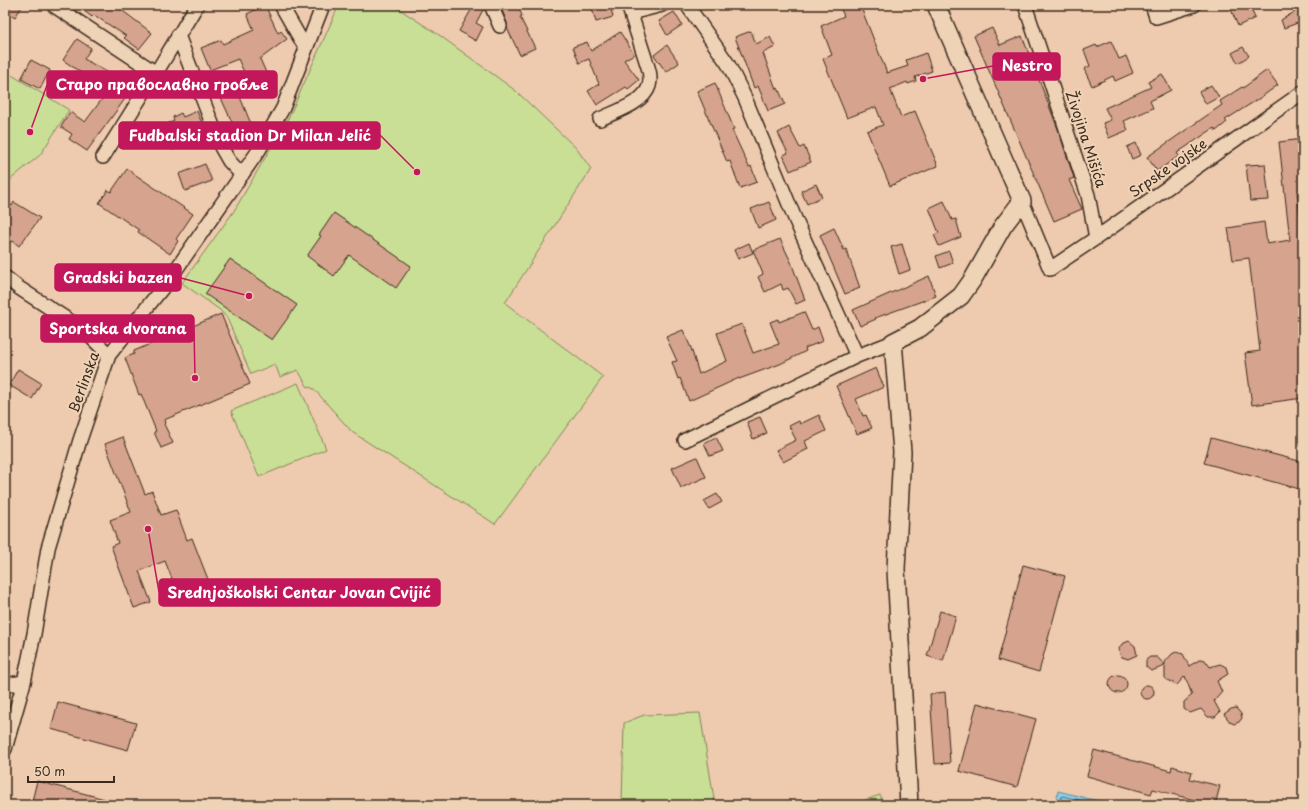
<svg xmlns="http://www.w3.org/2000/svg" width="1308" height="810" font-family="'Playpen Sans',sans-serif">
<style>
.green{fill:#c9df95;stroke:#82845a}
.water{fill:#8acfeb;stroke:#6a8d99}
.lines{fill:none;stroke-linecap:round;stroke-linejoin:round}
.shore{stroke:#5b6c70;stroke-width:1}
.building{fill:#d5a38e;stroke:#3b2a1e}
.minor-casing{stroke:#3b2a1e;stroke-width:16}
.tertiary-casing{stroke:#3b2a1e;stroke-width:20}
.minor{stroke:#efd3b6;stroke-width:13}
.tertiary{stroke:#efd3b6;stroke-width:17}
.labels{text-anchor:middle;stroke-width:4;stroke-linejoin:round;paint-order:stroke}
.street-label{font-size:14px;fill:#3b2a1e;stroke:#efd3b6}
.leader{fill:none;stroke:#c2185b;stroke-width:1.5}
.callout-dot{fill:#c2185b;stroke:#efd3b6;stroke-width:1.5}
.callout{fill:#c2185b;stroke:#c2185b;stroke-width:1.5}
.callout-label{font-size:15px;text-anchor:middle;font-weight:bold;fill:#fff}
</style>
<rect width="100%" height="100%" fill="#eecaae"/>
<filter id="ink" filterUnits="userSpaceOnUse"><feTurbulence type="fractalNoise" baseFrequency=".025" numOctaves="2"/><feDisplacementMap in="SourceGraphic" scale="8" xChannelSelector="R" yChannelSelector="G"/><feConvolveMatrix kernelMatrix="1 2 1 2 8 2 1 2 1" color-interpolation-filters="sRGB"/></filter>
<g filter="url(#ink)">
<!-- green -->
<path class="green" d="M339,5H393L439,35L516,91L576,148L591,169L505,303L603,377L495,524L352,432L314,389L307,386L298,370L280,377L275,364L251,374L227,318L220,310L182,283L234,211L289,117Z
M5,71L69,110L40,155L5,184Z
M298,383L326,449L259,477L231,411Z
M700,713L715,805H622L624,723L644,715Z
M880,795L883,803L878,805H851Z"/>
<!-- water -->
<path class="water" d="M1058,791L1114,805H1055Z"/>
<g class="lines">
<!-- shore -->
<path class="shore" d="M1059,805L1061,797L1063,796L1098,805"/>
</g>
<!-- building -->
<path class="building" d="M5,5H23L15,17L5,11Z
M76,5H115L152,33L139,49L124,38L126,36L94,15L92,17Z
M265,5L278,33L281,31L287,39L260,59L271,84L240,97L251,124L236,131L216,87L245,74L238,59L210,70L201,48L221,40L223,44L254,30L247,14Z
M474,5H483L484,8L476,23L483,27L476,41L459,31Z
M500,5H518L522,16L520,17L535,48L520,55L507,28V23Z
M591,5H610L613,17L596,22Z
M839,5H860L887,73L908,66L906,60L926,53L932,71L915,77L916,81L908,84L907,82L890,89L901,117L915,111L938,166L890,186L867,131L883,125L876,107L847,118L823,59L832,55L821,26L844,16Z
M1229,5H1249L1255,18L1238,26Z
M1303,7V21L1284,28L1281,20Z
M674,12L682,25L667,35L659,21Z
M992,28L1000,45L1022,36L1058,129L1074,178L1069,180L1082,209L1054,221L974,36Z
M751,31L756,44L770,37L775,47L763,53L776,89L778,88L785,104L768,111L758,86L754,88L735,37Z
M620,32L634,54L624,60L639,80L628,89L626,87L597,105L588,91L599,84L589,59L579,63L573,47L587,42L591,51Z
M77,39L91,48L84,59L114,76L133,88L87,151L69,139L72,134L61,127L70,112L85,122L108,91L82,76L83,74L63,60Z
M1111,41L1119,59L1126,56L1133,73L1115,81L1113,76L1092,86L1084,69L1090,66L1084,50L1096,45L1097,47Z
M667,45L679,63L666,72L654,55Z
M1243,47L1249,56L1238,63L1232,53Z
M31,60L50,70L40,89L21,79Z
M1267,70L1278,85L1260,98L1225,120L1227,122L1216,131L1214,128L1177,153L1179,156L1157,171L1147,157L1222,105L1220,101L1242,87L1243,88Z
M1162,74L1171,90L1150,101L1153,108L1124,121L1128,130L1109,138L1103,123L1111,120L1105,108L1151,87L1148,82Z
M715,83L734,129L732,130L749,167L751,166L757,182L740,188L730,161L727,162L697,91Z
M1211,85L1219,97L1206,104L1199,92Z
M197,111L207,136L172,150L162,126L174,121L173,117L181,113L183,117Z
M789,127L800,148L804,146L811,162L790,171L783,155L788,153L778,133Z
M1303,139V157H1302L1303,192L1297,193L1303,239V398L1252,405L1245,353L1260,351L1249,258L1233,260L1228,228L1264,222L1267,244L1290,240L1279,142Z
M1136,143L1141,155L1132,159L1127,147Z
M205,164L212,181L185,191L179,174Z
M1265,164L1269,200L1250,201L1246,165Z
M127,169L193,214L176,239L178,241L170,254L138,232L139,230L99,203L108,190L111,192Z
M816,184L822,197L807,204L801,191Z
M5,201L12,206L14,202L40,218L19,246L13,241L5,244Z
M944,201L952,220L956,219L961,237L939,246L934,235L939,233L929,208Z
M769,202L776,220L758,228L751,209Z
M334,213L411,266L396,288L349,255L334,276L307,256L321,236L319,235Z
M834,228L844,250L846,249L860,288L845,294L820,235Z
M780,239L791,262L805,300L796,304L788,288L783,290L781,284L765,292L758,277L763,274L753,250Z
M749,243L753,253L738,259L734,250Z
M902,244L910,270L899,274L891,247Z
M949,251L953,263L940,268L936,256Z
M230,259L297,305L272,340L205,294Z
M929,276L936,296L875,318L876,319L860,326L853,310Z
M804,312L812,330L818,327L823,341L805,348L806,351L780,364L739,379V378L689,401L680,378L678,379L672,362L677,361L666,337L683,330L691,348L699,374L727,361L717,333L742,324L753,353L779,344L770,322L778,319L779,322Z
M221,314L250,384L164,420L165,423L164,424L173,443L161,448L154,432L156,431L141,394L139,395L125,358L134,354V351Z
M876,368L884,387L856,399L863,416L866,415L872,428L857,434L836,386Z
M18,369L41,383L32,399L9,385Z
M819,415L826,431L805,441L808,449L783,462L776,450L796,440L789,426L799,421L800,424Z
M760,417L767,433L753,439L747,422Z
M123,437L145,494L152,491L161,515L176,510L187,540L192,538L209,582L178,594L165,561L139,571L151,602L134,608L111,546L118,543L110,520L131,512L105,444Z
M716,437L723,451L710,456L704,443Z
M1211,438L1303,462V490L1204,463Z
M697,457L706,477L681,488L672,468Z
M717,494L722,502L709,509L704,501Z
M1023,565L1065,576L1039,672L998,660Z
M940,611L956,616L943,661L927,656Z
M1129,641L1135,646L1137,655L1128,659L1122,657L1120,655L1119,649L1122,644Z
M1176,652L1183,654L1189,666L1201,659L1205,660L1210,667L1220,664L1226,667L1228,674L1217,681L1222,692L1214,701L1220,712L1215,717H1208L1201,709L1190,713L1184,709V702L1192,695L1185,676L1177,685L1165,679V666L1151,671L1146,667V660L1150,657H1157L1165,665V662L1172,654Z
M1109 684a9 9 0 1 1 18 0a9 9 0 1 1-18 0Z
M1140 692a7 7 0 1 1 14 0a7 7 0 1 1-14 0Z
M945,692L950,763L935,764L930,694Z
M58,702L136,723L128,750L51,729Z
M977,703L1036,719L1017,787L959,771Z
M1236,708L1241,714L1242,718L1239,722L1234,724L1230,722L1224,714L1231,709Z
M1094,750L1171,771L1172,766L1192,772L1190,779L1220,786L1215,805H1201L1202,802L1153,789L1151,794L1087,776Z
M37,781L116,802L115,805H31Z"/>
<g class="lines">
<defs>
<path id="minor" d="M53,5L156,73
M281,5L305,47
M491,5L500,26
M687,5L728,64L745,98L796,221L857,356
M1025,5L1088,195L1096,238
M1152,5L1156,17L1194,5
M631,13L662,5
M178,35L221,147L229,161L242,175
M600,119C615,112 644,103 649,86C651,79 650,73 648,67L628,5
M103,157L156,73L197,5
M1022,201L1050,269L1096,238L1303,92
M5,277L19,288L85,331L109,355
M685,440L857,356L893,342
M5,685L24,682
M5,749L24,682L34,634L48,548L80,440L109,355L168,281L259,150L283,108L323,5"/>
<path id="tertiary" d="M909,805L896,569L902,452L893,342L920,328L961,296L973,279L1003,226L1022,201L936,5"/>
</defs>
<!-- minor casing -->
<use href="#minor" class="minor-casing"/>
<!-- tertiary casing -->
<use href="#tertiary" class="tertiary-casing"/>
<!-- minor -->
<use href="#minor" class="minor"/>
<!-- tertiary -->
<use href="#tertiary" class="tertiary"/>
</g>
</g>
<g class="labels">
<!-- street labels -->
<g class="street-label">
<text transform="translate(1086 139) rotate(72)" y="5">Živojina Mišića</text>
<text transform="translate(1168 168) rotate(-35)" y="5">Srpske vojske</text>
<text transform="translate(84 382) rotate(-70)" y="5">Berlinska</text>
</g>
</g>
<!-- callouts -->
<path class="leader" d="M923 79L993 66M30 132L47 85M417 172L380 135M249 296L181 278M195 378L194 329M148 529L159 592"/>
<g class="callout-dot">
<circle cx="923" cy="79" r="4"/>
<circle cx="30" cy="132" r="4"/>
<circle cx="417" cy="172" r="4"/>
<circle cx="249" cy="296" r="4"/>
<circle cx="195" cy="378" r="4"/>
<circle cx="148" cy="529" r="4"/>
</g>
<g class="callout">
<rect x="993" y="53" width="67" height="27" rx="4"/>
<rect x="47" y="71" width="230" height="27" rx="4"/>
<rect x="119" y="122" width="261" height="27" rx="4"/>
<rect x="55" y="264" width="126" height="27" rx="4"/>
<rect x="41" y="315" width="153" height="27" rx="4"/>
<rect x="159" y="579" width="281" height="27" rx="4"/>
</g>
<g class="callout-label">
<text x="1027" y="71">Nestro</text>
<text x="162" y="90">Старо православно гробље</text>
<text x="250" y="141">Fudbalski stadion Dr Milan Jelić</text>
<text x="118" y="283">Gradski bazen</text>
<text x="118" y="334">Sportska dvorana</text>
<text x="299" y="598">Srednjoškolski Centar Jovan Cvijić</text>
</g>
<!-- margin -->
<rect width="1308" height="810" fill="none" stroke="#efd3b6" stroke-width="20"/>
<rect x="10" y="10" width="1288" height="790" fill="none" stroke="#3b2a1e" stroke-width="1.5" filter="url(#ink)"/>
<!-- scale -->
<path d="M28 776v6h86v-6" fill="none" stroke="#3b2a1e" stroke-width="2"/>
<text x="34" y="776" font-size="12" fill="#3b2a1e" stroke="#efd3b6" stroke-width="3" paint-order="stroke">50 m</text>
</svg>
